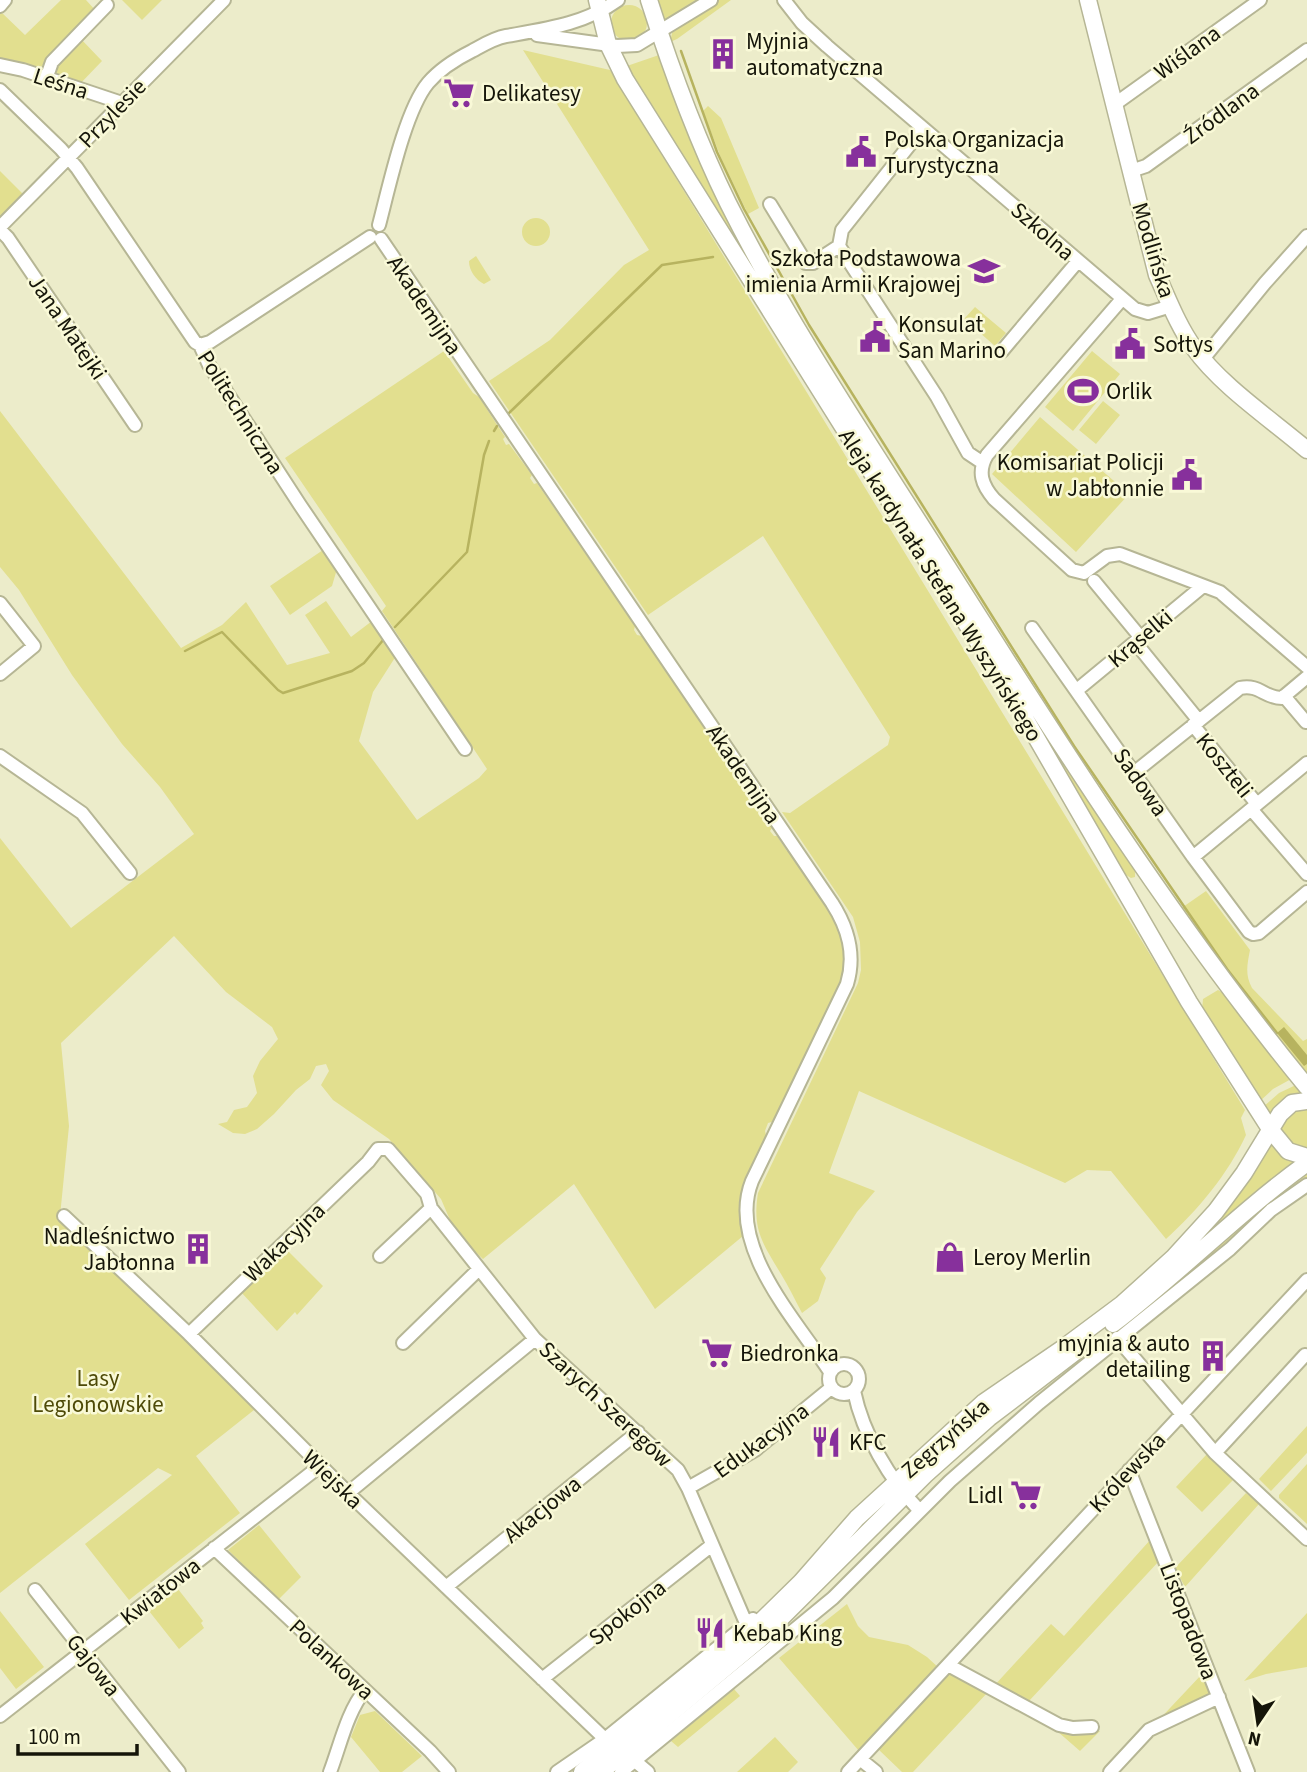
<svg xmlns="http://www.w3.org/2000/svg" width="1307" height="1772" font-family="'Source Sans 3',sans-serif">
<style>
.green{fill:#e2df8f}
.water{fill:#b7b35f}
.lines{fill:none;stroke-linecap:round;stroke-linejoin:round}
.stream{stroke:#b7b35f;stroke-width:2.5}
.minor-casing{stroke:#b6b695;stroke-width:16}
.major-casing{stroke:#b6b695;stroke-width:19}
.minor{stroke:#fff;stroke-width:12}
.major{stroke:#fff;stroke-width:16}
.labels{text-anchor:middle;stroke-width:5;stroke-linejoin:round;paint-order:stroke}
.poi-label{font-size:23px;fill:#151509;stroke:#f9f9d7;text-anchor:start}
.street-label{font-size:23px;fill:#151509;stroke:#f9f9d7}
.park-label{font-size:23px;fill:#4e4a07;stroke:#f9f9d7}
</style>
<rect width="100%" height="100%" fill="#ececca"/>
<!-- green -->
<path class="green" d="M61,0H86L96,11L39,69L32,71L0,62V11L25,35Z
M122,0H162L142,20Z
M656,0H700L665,24Z
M718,0H731L677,39L670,42L673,29Z
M611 23a18 18 0 1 1 36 0a18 18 0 1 1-36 0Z
M80,38L102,61L77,87L53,76L52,68Z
M523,50L610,70L1245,1110L1241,1118L1246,1135C1228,1174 1198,1210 1166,1239L1111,1171L1087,1170L1065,1183L859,1091L829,1173L875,1191L857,1212L820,1269L826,1278L818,1301L802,1313C795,1300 789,1287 781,1274C763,1244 752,1230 758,1193L858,983L861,970L860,942L853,917L782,812L790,813L888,745L890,737L763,536L648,615L489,381L550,340L624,265L649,250Z
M659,55L689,137L723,212L741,248L794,334L1135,866V877L1131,878L1118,870L624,67Z
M708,106L721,118L759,208L748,214L721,158L703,111Z
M0,171L23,194L0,217Z
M522 232a14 14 0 1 1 28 0a14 14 0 1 1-28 0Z
M476,256L491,280L484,284C476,280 469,271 469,261Z
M975,307L1006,333L995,346L964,319Z
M444,351L473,393L479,397L505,437L503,439L506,445L509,444L532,475L530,478L534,484L537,483L635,626L634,630L637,635L642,636L772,828L770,831L774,836H777L787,851L790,850C819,893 855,929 841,984L776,1121L768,1123L765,1131L767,1139C751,1173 735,1197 743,1236L655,1309L574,1184L483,1259L456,1234L441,1199L389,1139L333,1100L321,1085L329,1071L326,1064L316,1066L310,1079L296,1090L274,1114L257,1129L245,1134L233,1133L218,1124L227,1122L234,1110L247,1107L257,1093L253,1076L260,1061L278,1039L272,1027L226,992L174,936L61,1043L69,1126L60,1216L227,1378L254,1410L196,1456L240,1513L129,1600L85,1544L172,1475L158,1468L0,1593V838L71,928L194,834L160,787L122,744L72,675L19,590L0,567V411L181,648L222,625L246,602L287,665L330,653L305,615L326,601L351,637L372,621L396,656L373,692L359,741L417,820L479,778L487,769L382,611L386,606L285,458Z
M1092,351L1120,374L1073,431L1045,407Z
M1103,401L1120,415L1096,444L1079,430Z
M1040,417L1129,494L1076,552L992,474Z
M323,550L337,569L332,586L290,615L270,586Z
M1206,891L1250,950C1247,965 1245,975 1252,988L1303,1041L1307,1039V1073H1302L1180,909Z
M1218,990L1233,999L1293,1078L1273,1089L1259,1102L1202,1010L1203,999Z
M1298,1084L1306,1094L1271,1118L1263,1107L1279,1093Z
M1307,1106V1151H1298L1282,1136V1121L1291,1109Z
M1272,1138L1298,1161L1101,1327Z
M1307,1172V1180L1121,1333L1117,1329Z
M285,1248L323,1286L297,1315L295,1312L277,1331L240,1291Z
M1307,1426V1453L1271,1491L1259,1479Z
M1207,1454L1233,1480L1202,1512L1176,1487Z
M1307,1464V1524L1279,1498V1495Z
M1246,1493L1259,1504L1185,1587L1175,1568Z
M259,1525L301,1577L279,1599L228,1550Z
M1151,1539L1160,1560L1029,1701L993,1687L1051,1624L1064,1636Z
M178,1589L203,1621L201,1623L204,1628L179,1649L149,1611Z
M847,1604L858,1626L869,1637L908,1645L927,1657L939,1668L892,1714L859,1751L779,1658Z
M0,1611L44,1667L16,1689L0,1668Z
M1307,1613V1667L1266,1674L1244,1681Z
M951,1671L989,1691L913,1772H902L878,1749Z
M1203,1673L1211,1696L1154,1725Z
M734,1689L740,1696L678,1747L671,1741Z
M375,1711L422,1756L402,1772H380L351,1737L360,1715Z
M1060,1728L1073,1732L1100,1731L1080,1751L1057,1731Z
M775,1737L798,1762L788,1772H737Z"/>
<!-- water -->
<path class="water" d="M1284,1027L1307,1055V1064L1304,1066L1277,1033Z"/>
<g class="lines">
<!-- stream -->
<path class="stream" d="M681,51L717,152L744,209L809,325L1074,746L1227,969L1277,1033
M509,413L662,265L713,257
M494,431L497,426
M395,627L467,552L484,455L489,441
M185,651L222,632L278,690L283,693L352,671L364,663L384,639"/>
<defs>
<path id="minor" d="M784,0L802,23L827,46L1135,309L1148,313L1171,306
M0,6L5,0
M537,35L617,46L637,45L711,0
M0,65L23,70L122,103
M46,79L52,62L107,5
M0,90L61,149L77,168L195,342L200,345L209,365L300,505L465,749
M1115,104L1260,0
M923,128L842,230L839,246L937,397L968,453L983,463
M1131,171L1146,166L1307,50
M770,204L806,263H813L839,246
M379,225C389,187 405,111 428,83C440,69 456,59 472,51C483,45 494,38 506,36C546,29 585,24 618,0
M0,227L224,0
M0,230L8,238L135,425
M381,239L832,903C848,928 856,954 847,984L752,1181C726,1246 797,1321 830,1372
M1122,299L987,455C977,472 982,485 994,499L1072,570L1084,573L1107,556L1120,554L1220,592L1307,667
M200,345L210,342L370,237
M1002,351L1078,261
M1203,359L1265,283L1307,236
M1094,581L1141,638
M0,603L34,646L0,674
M1032,628L1193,857L1249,932L1253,934L1259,933L1307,892
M1135,642L1199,721
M1077,690L1203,586
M1284,696L1306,722
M1193,725L1257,804
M0,756L82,813L130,873
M1135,772L1240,688C1260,684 1264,698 1282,698L1307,677
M1251,809L1307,874
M1193,857L1307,763
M64,1216L189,1334L348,1493L605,1739
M380,1256L431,1208
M189,1334L368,1162L378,1149H388L427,1194L431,1208L535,1339L678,1470L688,1488L746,1623
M1117,1338L1215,1453L1307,1539
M403,1343L479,1269
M829 1379a15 15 0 1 1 30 0a15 15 0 1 1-30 0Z
M854,1391C863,1434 889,1479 920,1511
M1215,1453L1305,1355
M1129,1470L1248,1772
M688,1488L755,1450L831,1388
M348,1493L535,1339
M214,1548L430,1751L449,1772
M446,1587L638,1432
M35,1590L179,1772
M948,1665L1059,1725L1073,1728L1092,1727
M542,1679L712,1545
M0,1716L320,1466
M860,1759L876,1772
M635,1761L648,1772
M330,1772C340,1746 347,1712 365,1690
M557,1772L605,1739L753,1619
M621,1772L833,1598L950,1481L1039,1403L1230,1249L1271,1210L1307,1185
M848,1772L1307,1280
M1110,1772L1149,1730L1219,1697"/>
<path id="major" d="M597,0L608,44L625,79L1018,706L1189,1002L1270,1129L1288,1151L1307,1157
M649,0C671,69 696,138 728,203C790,327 869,443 943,560C1057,740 1172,922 1307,1087
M1088,0L1157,275C1168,299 1178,326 1194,348C1220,385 1272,420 1307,450
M1113,1324C1180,1273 1239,1212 1307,1163
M582,1772L747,1635L801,1582L857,1518L984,1402L1063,1348L1122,1304L1174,1257L1216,1211L1244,1173L1280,1114L1292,1103L1307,1101
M601,1772L759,1640L925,1475L989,1418L1078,1350"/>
</defs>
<!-- minor casing -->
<use href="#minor" class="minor-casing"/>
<!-- major casing -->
<use href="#major" class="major-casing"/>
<!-- minor -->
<use href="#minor" class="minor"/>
<!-- major -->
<use href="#major" class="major"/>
</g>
<!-- icons -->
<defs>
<symbol id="building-bare" viewBox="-9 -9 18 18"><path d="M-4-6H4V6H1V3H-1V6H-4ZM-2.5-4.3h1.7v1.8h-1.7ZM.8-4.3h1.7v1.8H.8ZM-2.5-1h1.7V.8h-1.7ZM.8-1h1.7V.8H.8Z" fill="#87309c" stroke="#f9f9d7" stroke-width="2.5" paint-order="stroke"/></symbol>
<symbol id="supermarket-bare" viewBox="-9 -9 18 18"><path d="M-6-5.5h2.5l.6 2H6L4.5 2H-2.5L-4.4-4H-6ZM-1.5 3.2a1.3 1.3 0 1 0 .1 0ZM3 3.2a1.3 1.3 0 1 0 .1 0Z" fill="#87309c" stroke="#f9f9d7" stroke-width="2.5" paint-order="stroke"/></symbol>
<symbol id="civic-bare" viewBox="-9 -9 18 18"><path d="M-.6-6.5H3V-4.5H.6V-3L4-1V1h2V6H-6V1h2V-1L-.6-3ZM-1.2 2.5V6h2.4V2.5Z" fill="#87309c" stroke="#f9f9d7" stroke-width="2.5" paint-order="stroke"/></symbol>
<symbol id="school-bare" viewBox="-9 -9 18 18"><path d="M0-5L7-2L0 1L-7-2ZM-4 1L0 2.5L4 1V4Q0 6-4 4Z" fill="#87309c" stroke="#f9f9d7" stroke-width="2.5" paint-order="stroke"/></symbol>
<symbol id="stadium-bare" viewBox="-9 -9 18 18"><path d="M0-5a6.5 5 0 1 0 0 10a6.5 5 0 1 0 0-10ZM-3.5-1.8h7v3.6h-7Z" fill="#87309c" stroke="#f9f9d7" stroke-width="2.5" paint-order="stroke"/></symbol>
<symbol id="shop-bare" viewBox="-9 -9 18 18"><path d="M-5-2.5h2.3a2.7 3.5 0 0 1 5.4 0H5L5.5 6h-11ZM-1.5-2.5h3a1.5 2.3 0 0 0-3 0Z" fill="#87309c" stroke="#f9f9d7" stroke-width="2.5" paint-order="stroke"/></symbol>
<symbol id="restaurant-bare" viewBox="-9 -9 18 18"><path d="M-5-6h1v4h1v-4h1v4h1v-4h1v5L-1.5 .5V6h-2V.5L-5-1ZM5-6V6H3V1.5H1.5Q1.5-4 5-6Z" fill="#87309c" stroke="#f9f9d7" stroke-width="2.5" paint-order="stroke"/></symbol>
</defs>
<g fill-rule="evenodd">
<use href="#building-bare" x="701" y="32" width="44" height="44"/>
<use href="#supermarket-bare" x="437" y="71" width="44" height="44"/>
<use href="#civic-bare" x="839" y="130" width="44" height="44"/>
<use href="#school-bare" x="962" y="249" width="44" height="44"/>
<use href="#civic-bare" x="853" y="315" width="44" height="44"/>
<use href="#civic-bare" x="1108" y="322" width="44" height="44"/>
<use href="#stadium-bare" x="1061" y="369" width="44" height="44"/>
<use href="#civic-bare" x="1165" y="453" width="44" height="44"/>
<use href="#building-bare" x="176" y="1227" width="44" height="44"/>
<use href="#shop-bare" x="928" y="1235" width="44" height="44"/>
<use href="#supermarket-bare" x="695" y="1331" width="44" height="44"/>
<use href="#building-bare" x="1191" y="1334" width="44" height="44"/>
<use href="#restaurant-bare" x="804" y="1420" width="44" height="44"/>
<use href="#supermarket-bare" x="1004" y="1473" width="44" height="44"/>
<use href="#restaurant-bare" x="688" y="1611" width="44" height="44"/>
</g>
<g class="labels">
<!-- poi labels -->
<g class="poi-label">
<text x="746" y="49">Myjnia<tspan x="746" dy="26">automatyczna</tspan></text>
<text x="482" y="101">Delikatesy</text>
<text x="884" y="147">Polska Organizacja<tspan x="884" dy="26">Turystyczna</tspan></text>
<text x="961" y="266" text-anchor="end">Szkoła Podstawowa<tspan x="961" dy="26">imienia Armii Krajowej</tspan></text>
<text x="898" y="332">Konsulat<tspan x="898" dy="26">San Marino</tspan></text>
<text x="1153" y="352">Sołtys</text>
<text x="1106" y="399">Orlik</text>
<text x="1164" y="470" text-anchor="end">Komisariat Policji<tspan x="1164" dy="26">w Jabłonnie</tspan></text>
<text x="175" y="1244" text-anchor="end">Nadleśnictwo<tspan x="175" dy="26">Jabłonna</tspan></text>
<text x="973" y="1265">Leroy Merlin</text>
<text x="1190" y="1351" text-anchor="end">myjnia &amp; auto<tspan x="1190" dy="26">detailing</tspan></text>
<text x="740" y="1361">Biedronka</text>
<text x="849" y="1450">KFC</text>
<text x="1003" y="1503" text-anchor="end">Lidl</text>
<text x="733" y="1641">Kebab King</text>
</g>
<!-- street labels -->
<g class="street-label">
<text transform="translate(1187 52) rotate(-36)" y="8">Wiślana</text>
<text transform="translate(61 83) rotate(18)" y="8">Leśna</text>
<text transform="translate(112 113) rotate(-46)" y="8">Przylesie</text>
<text transform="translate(1221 113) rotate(-36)" y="8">Źródlana</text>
<text transform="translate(1043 231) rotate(41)" y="8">Szkolna</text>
<text transform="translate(1154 250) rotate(73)" y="8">Modlińska</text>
<text transform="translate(425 305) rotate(56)" y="8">Akademijna</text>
<text transform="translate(68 327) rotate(56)" y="8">Jana Matejki</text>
<text transform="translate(241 412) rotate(58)" y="8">Politechniczna</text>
<text transform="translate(941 585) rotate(58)" y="8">Aleja kardynała Stefana Wyszyńskiego</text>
<text transform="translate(1140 638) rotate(-40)" y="8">Krąselki</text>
<text transform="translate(1225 765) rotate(51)" y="8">Koszteli</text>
<text transform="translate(744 774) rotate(56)" y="8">Akademijna</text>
<text transform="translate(1141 782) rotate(55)" y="8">Sadowa</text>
<text transform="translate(284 1242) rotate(-44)" y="8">Wakacyjna</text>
<text transform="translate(606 1404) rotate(43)" y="8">Szarych Szeregów</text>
<text transform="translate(945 1438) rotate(-41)" y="8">Zegrzyńska</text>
<text transform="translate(761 1440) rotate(-36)" y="8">Edukacyjna</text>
<text transform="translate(1127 1472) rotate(-47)" y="8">Królewska</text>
<text transform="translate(333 1479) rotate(44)" y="8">Wiejska</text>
<text transform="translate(542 1509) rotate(-39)" y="8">Akacjowa</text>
<text transform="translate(160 1591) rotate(-38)" y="8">Kwiatowa</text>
<text transform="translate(627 1612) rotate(-38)" y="8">Spokojna</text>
<text transform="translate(1189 1621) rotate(69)" y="8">Listopadowa</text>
<text transform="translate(332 1659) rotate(43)" y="8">Polankowa</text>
<text transform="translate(94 1665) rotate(52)" y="8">Gajowa</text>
</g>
<!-- park labels -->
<g class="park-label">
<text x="98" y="1386">Lasy<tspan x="98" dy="26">Legionowskie</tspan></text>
</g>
</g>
<!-- north arrow -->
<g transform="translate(1258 1723) rotate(193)" stroke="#f9f9d7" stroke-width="5" paint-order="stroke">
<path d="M0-5L12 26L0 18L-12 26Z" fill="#151509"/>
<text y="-10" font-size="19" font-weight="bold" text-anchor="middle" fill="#151509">N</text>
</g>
<!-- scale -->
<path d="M18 1744v10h119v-10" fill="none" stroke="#151509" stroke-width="3.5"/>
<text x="28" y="1744" font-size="21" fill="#151509" stroke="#f9f9d7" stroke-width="5" paint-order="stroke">100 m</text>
</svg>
